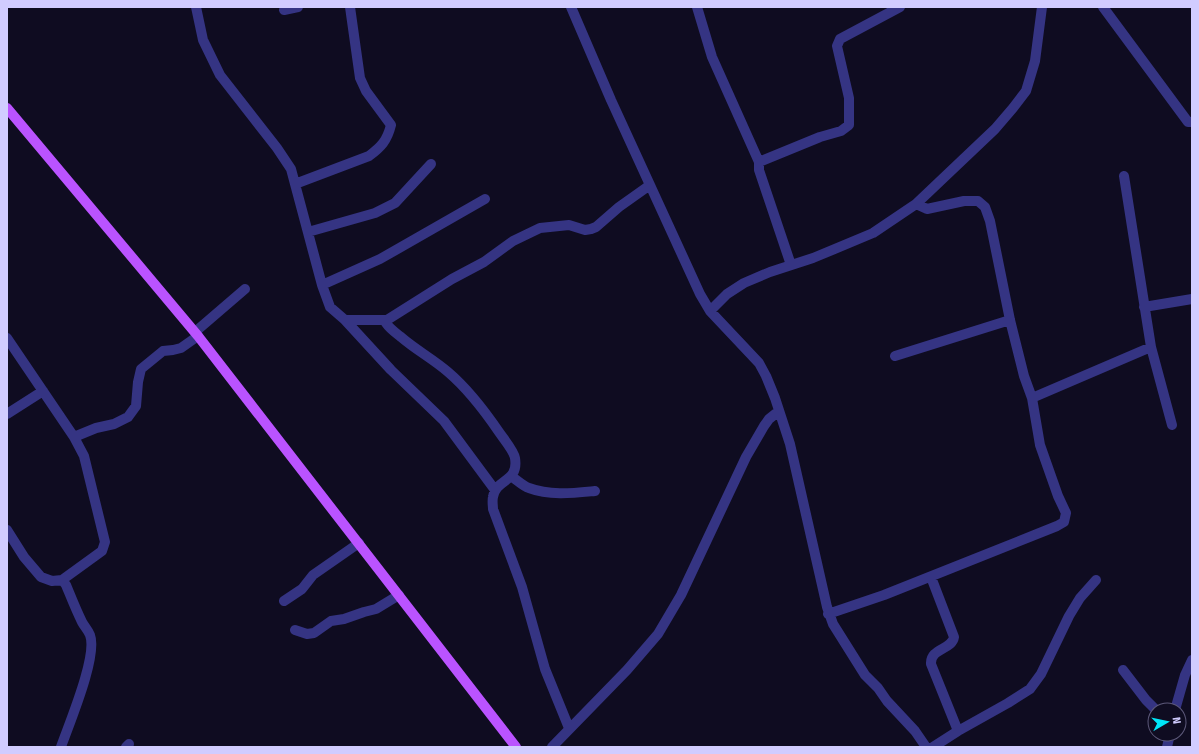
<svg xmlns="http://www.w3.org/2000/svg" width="1199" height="754" font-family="'Fira Sans Condensed',sans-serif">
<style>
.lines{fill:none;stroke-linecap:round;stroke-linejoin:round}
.minor{stroke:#353483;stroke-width:10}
.major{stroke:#ba53ff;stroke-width:10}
</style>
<rect width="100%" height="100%" fill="#0f0c21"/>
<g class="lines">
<!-- minor -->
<path class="minor" d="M196,7L203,40L220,75L277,148L291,169L322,285L330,307L345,320H387
M571,7L611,100L700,294L710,311L759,363L766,376L775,398L790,444L827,607L833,624L865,675L878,688L887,701L915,731L926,747
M697,7L712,57L759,162
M1103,7L1188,122H1192
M284,10L298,7
M1124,176L1151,347L1172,425
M295,184L369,156C381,147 387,141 391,125L366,91L360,78L350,7
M308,232L375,213L395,203L431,164
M791,265L759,170V162L820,137L841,131L849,125V98L837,46L840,39L900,7
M322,285L380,259L485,199
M1144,307L1192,299
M710,311L727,294L744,283L770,272L813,258L873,233L916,204L995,129L1013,108L1026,91L1035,61L1042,7
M345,320L391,370L444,421L495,490
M195,332L245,289
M7,338L74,437L84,456L105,542L102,551L62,580L66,585C71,597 76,610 82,622C84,626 88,630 90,635C98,656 69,724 61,747
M895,356L1010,320
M1032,398L1151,347
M7,414L43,391
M74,437L96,428L114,424L128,417L136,406L138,382L141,369L163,351L173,350L181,348L198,336
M511,476C517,480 523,486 529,488C550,496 574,493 595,491
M7,530L24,557L41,577L52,581L62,580
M931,577L954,637C952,650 930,648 931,664L958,731
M284,601L302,589L313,575L359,543
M828,614L884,595L1057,526L1064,522L1066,513L1058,496L1040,445L1032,398L1024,376L1010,320L990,221L985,207L978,201H964L927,209L916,204
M295,630L307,634L314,633L331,621L344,619L364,612L376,609L399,595
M1123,670L1146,700L1156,710
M1175,710L1185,675L1192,660
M569,728L545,669L522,587L493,509C493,506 492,501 493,497C496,478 519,483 515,458C514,451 503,438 499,432C484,410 468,389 448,372C433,359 416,350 401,337C396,333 390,329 386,323L387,320L452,279L484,262L513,241L540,228L569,225L585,230L591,229L596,227L619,207L650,185
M126,747L129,744
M552,747L627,670L658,634L681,595L746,457L764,426L769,419L779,411
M933,747L958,731L1008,703L1030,689L1041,674L1069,616L1080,598L1096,580
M1167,747L1170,734"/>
<!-- major -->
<path class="major" d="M7,108L198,336L516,747"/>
</g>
<!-- border -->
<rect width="1199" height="754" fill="none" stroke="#d1ccff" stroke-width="16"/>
<!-- north arrow -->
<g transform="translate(1167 722) rotate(81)"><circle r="19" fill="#0f0c21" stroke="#5d597a"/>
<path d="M0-3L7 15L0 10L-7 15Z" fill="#00e5f7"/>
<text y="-6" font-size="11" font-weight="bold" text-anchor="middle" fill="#d1ccff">N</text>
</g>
</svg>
